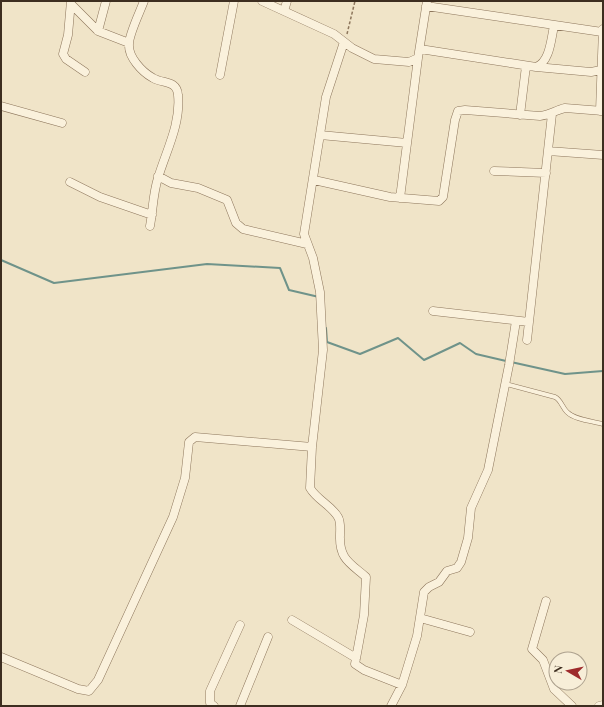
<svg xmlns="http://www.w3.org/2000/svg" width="604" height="707" font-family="'Playfair Display',serif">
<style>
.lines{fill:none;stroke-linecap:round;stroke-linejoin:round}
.stream{stroke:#6f938a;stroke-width:2}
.service-casing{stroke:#8d765c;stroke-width:5}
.minor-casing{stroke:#8d765c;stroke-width:9}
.path{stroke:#8d765c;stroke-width:1.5;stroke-dasharray:3 2;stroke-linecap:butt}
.service{stroke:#faf1dc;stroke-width:4}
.minor{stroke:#faf1dc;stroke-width:8}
</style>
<rect width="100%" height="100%" fill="#f0e4c8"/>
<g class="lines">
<!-- stream -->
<path class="stream" d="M1,260L54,283L207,264L280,268L289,290L319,297
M326,328L327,342L360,354L398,338L424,360L460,343L476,354L506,361
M511,362L565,374L603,371"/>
<defs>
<path id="service" d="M506,384L555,397C561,400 562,407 567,412C575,420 592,421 603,424"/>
<path id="minor" d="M71,1L68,35L63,54L66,59L85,72
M144,1C140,12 129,34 129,44C128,57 142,72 153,78C163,84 177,80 178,95C181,124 166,151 158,178C153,193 153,210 150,226
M262,1L334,34L352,48L374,59L409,62L418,58L427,1
M71,4L98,31L129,43
M426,6L602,32
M284,11L287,1
M98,31L106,1
M344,42L326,97L304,234L313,258L320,292L323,350L312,447L310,488C317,500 331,505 338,517C341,522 340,529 340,535C339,559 350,563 366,577L364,615L355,664L364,670L402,685
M420,49L536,67C550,62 551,39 554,26
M536,67L591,72L601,70
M220,75L234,1
M1,106L62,123
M600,111L603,29
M520,115L526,66
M320,135L407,143
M548,151L603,155
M494,171L546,173
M158,176L171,183L198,188L227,200L236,223L243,229L307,244
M314,180L390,197L439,201L443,197L455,120L458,111L465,110L540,116C550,115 556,110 565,108L603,111
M70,182L100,197L152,215
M400,198L418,58
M433,311L529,322
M527,340L552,114
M546,601L532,649L543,660L554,689L572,706
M420,618L470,632
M292,620L356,658
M1,657L78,689L89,691L98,680L173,517L185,478L189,442L195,437L312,447
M214,706L210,703V691L240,625
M240,706L268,637
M391,706L402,685L417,636L424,592L429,587L439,582L447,571L457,568L461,562L468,538L471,508L488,470L509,365L516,321
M599,706L603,705"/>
</defs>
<!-- service casing -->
<use href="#service" class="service-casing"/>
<!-- minor casing -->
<use href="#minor" class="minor-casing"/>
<!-- path -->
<path class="path" d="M347,34L355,1"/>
<!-- service -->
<use href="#service" class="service"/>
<!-- minor -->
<use href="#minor" class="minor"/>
</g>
<!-- border -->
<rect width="604" height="707" fill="none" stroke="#3d2e20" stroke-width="4"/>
<!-- north arrow -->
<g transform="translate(568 671) rotate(279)"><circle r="19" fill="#f7eed8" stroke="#ada18e"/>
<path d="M0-3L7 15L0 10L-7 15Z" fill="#9e2a2b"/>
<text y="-6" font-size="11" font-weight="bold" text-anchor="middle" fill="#3d2e20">N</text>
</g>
</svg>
